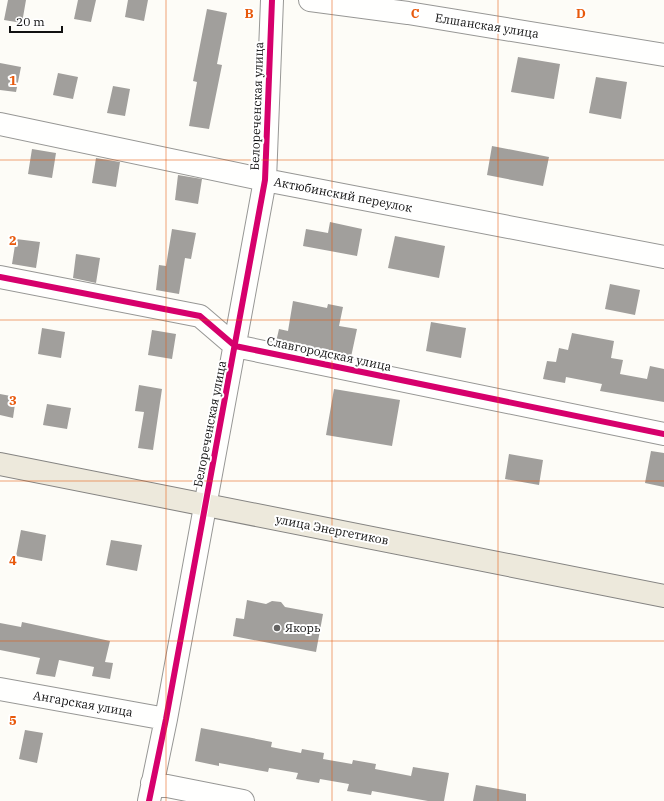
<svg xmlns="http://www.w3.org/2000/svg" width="664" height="801" font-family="'IBM Plex Serif',serif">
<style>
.building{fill:#a19f9c}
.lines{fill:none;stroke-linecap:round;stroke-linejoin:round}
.minor-casing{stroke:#979795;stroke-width:24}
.major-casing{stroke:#858482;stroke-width:24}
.minor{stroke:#fffffe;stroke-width:22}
.major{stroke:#ede9dc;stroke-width:22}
.cycleway-casing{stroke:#fff;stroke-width:8}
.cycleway{stroke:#d6006c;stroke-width:6}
.grid{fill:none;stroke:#e8590c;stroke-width:1;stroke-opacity:0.55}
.poi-dot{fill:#646362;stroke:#fff;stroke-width:1.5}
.labels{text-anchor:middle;stroke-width:4;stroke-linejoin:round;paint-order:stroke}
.street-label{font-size:12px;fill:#111;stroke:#fff}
.poi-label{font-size:12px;fill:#111;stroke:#fff;text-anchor:start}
.grid-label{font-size:13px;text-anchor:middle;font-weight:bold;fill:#e8590c;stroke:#fff;stroke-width:4;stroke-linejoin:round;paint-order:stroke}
</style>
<rect width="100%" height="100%" fill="#fdfcf7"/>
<!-- building -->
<path class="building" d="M8,0H26L22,23L4,20Z
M78,0H96L91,22L74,19Z
M128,0H148L144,21L125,17Z
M207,9L227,13L217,64L222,65L209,129L189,126L197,82L193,81Z
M518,57L560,64L554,99L511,92Z
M0,63L21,67L16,92L0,90Z
M58,73L78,77L73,99L53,95Z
M596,77L627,82L621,119L589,113Z
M113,86L130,89L125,116L107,113Z
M492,146L549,157L543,186L487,175Z
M32,149L56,153L52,178L28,174Z
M96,158L120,162L116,187L92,183Z
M178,175L202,179L198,204L175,200Z
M330,222L362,229L357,256L303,246L306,229L328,233Z
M172,229L196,233L191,259L185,258L179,294L156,290L159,265L166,266Z
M395,236L445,246L439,278L388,268Z
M16,239L40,242L36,268L12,264Z
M76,254L100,258L96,283L73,278Z
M610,284L640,290L635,315L605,309Z
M293,301L327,308L328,304L343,307L339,326L357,329L351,357L276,342L279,329L288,331Z
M431,322L466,328L461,358L426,351Z
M42,328L65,332L61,358L38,354Z
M152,330L176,334L172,359L148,355Z
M572,333L614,341L611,358L623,360L620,374L647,379L650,366L664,369V402L600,391L602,384L566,377L565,383L543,379L547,361L556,362L559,348L568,350Z
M139,385L162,389L153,450L138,448L144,412L135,411Z
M334,389L400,400L392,446L326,435Z
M0,394L16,397L13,418L0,415Z
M47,404L71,408L67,429L43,425Z
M651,451L664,453V487L645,483Z
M509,454L543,460L539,485L505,479Z
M21,530L46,535L42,561L16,556Z
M111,540L142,545L137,571L106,565Z
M247,600L266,604L272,601L281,602L285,607L323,614L316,652L233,636L236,618L244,619Z
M22,622L110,641L105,662L113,663L110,679L92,676L94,667L59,660L55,677L36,674L40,658L0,650V623L21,627Z
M201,728L272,742L271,747L301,753L302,749L324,753L323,759L352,764L353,760L376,764L375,769L411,776L413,767L449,773L444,801H428L372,791L371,795L347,791L349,784L320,779L319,783L296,779L298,773L269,768L268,772L219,763V766L195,761Z
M25,730L43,733L37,763L19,759Z
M476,785L526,794V801H473Z"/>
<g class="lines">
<defs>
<path id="minor" d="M310,0L408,13L664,55
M0,124L265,180L664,257
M0,277L200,316L235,346L664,434
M0,689L166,719
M152,783L243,801
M149,801L166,719L265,180L272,0"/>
<path id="major" d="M0,464L664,596"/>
</defs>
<!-- minor casing -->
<use href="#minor" class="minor-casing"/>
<!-- major casing -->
<use href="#major" class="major-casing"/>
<!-- minor -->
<use href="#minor" class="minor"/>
<!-- major -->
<use href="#major" class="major"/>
<defs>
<path id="cycleway" d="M0,277L200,316L235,346L664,434
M149,801L166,719L265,180L272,0"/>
</defs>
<!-- cycleway casing -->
<use href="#cycleway" class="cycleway-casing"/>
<!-- cycleway -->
<use href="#cycleway" class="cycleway"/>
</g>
<!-- grid -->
<path class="grid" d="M166,0V801M332,0V801M498,0V801M0,160H664M0,320H664M0,481H664M0,641H664"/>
<!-- markers -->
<circle class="poi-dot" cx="277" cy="628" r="4"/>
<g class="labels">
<!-- street labels -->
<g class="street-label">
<text transform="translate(487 26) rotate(9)" y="4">Елшанская улица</text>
<text transform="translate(257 106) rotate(-88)" y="4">Белореченская улица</text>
<text transform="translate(343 195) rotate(11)" y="4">Актюбинский переулок</text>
<text transform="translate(329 354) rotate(12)" y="4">Славгородская улица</text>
<text transform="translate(210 424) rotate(-79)" y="4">Белореченская улица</text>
<text transform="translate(332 530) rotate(11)" y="4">улица Энергетиков</text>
<text transform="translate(83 704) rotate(10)" y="4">Ангарская улица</text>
</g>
<!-- poi labels -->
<g class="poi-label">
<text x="285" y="632">Якорь</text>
</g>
</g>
<g class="grid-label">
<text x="249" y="18">B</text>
<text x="415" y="18">C</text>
<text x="581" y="18">D</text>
<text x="13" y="85">1</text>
<text x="13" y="245">2</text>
<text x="13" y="405">3</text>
<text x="13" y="565">4</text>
<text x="13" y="725">5</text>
</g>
<!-- scale -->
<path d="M10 26v6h52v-6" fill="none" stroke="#111111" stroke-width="2"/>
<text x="16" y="26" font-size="12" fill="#111111" stroke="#ffffff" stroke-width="3" paint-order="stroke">20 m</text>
</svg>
